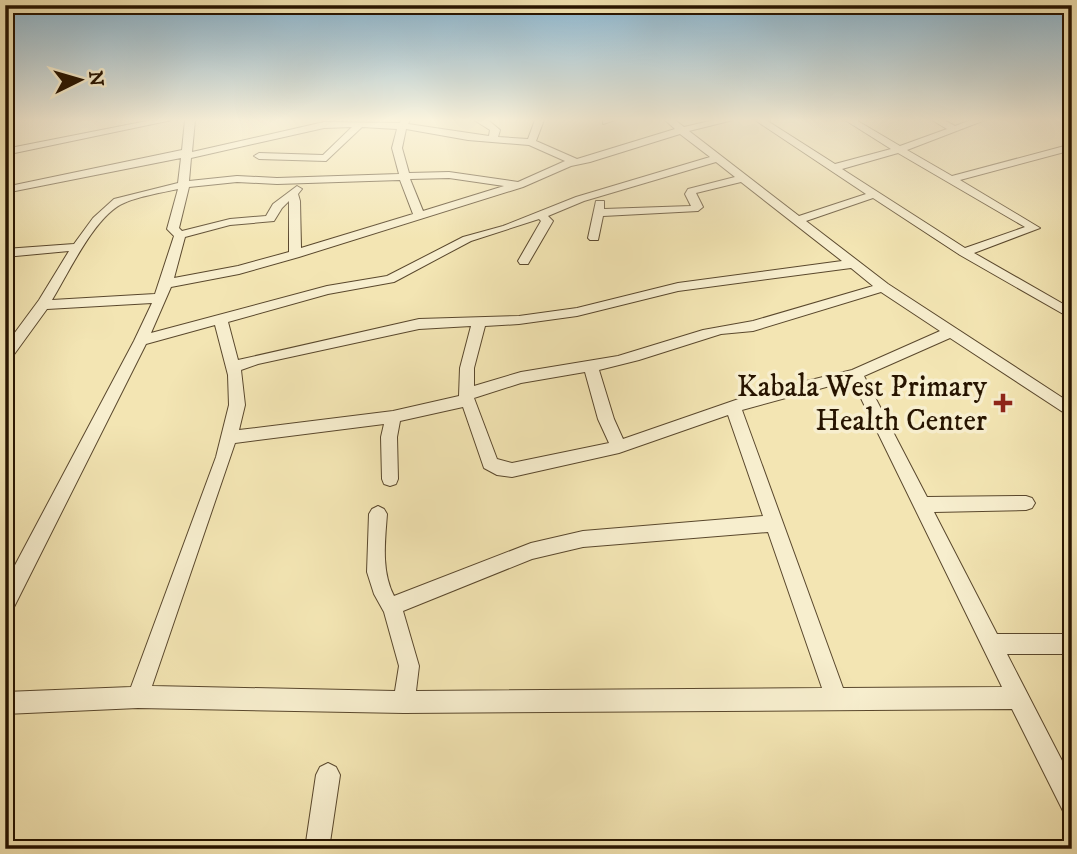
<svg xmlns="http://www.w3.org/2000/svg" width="1077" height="854" font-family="'IM FELL DW Pica',serif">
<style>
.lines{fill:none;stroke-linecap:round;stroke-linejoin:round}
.minor-casing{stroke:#5a482d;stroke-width:2}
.minor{fill:#f7eece;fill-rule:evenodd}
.poi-dot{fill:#8f2418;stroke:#f7eece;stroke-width:2.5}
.labels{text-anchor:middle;stroke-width:7;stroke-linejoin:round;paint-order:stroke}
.poi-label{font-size:30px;fill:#271400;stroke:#f7eece;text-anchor:end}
</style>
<rect width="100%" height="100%" fill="#f3e5b3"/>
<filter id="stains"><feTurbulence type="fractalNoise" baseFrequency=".00286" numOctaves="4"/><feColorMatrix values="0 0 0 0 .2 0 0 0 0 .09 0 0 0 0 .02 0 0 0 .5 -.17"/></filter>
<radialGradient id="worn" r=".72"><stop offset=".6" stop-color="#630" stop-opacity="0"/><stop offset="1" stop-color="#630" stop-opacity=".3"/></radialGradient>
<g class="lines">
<defs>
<path id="minor" d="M152,120H172L5,155V149Z
M185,120H195L192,152L324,122L400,123L401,120H410L408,124L489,136L490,130L474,120H488L500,130L498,137L528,139L535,120H544L536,141L577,159L675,129L665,120H675L684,127L714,120H733L689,131L799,216L866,194L755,120H766L835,164L891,149L845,120H856L900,146L947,129L932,120H944L955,126L971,120H985L907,150L952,176L1072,144V150L960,180L1040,228L974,253L1072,309V319L960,255L873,198L806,221L888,284L1072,404V418L950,338L864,376L927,497L1026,496L1032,498L1035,503L1032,508L1026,510L934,512L997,634H1072V654H1007L1072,780V817L1064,813L1012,709L404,713L138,708L5,714V692L131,687L216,457L229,405L228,375L215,325L146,344L12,611L5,613V584L134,341L152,303L47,309L10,360L5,361V346L39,300L69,251L5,257V249L74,244L93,218L114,199L178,183L181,158L5,193V187L182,150ZM352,127L323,155L259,153L254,156L259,159L326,161L362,127L397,129L392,148L399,174L277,178L237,176L189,181L191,158L324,128ZM406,129L468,140L529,145L565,161L518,182L449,172L409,173L402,148ZM680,134L710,157L576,197L503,226L463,237L387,276L327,286L151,333L171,287L239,274L299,257L523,187L571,166L590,162ZM898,153L1025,227L965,248L842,169ZM716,162L735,177L688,189L685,194L691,206L604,209V201H596L588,238L590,240H598L603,216L698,211L703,207L696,193L741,182L842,261L678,283L577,308L519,316L419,319L238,360L228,322L328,294L394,282L471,241L539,219L541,221L518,261L520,264H528L553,221L548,216L584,201ZM449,178L504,186L423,211L410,179ZM400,180L413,214L301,248L300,201L298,194L302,189L297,186L273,204L266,216L230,219L182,231L179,228L189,187L237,182L277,184ZM178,189L167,229L174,236L155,294L52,300C68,274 95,215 124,203C140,196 160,193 178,189ZM289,201V252L238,266L174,278L185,237L230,225L274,221L282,208ZM851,268L873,286L753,321L703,330L618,356L521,372L474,386V368L485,326L519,324L577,316L678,291ZM881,292L940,331L852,370L753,394L623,439L614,419L599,370L639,360L721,334L753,331ZM471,326L460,368L459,396L393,411L239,430L245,405L241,370L258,364L419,329ZM585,372L598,419L609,443L512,463L497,459L474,398L521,383ZM852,380L1002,687L843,688L742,410ZM463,407L484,468L497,475L512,477L619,453L728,415L763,516L583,531L531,543L394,596C381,571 385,541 387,514L384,509L378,506L372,509L369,514L367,572L374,594L384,612L399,666L395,691L152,686L235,443L384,424L381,437L382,479L384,484L390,486L396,484L398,479L397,437L400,421ZM768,532L822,688L416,691L419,666L403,611L532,559L583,547Z
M603,120H615L603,124Z
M328,763L336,767L340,775L329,849H305L316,775L320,767Z"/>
</defs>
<!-- minor casing -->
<use href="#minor" class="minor-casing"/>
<!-- minor -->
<use href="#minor" class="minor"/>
</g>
<!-- sky -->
<linearGradient id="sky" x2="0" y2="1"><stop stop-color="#8bb8d4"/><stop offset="0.5" stop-color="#faf3dd"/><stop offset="1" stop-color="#faf3dd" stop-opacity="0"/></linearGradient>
<rect width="1077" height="240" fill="url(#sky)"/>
<!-- markers -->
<path class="poi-dot" d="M999.5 392.5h7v7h7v7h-7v7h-7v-7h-7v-7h7z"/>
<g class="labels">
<!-- poi labels -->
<g class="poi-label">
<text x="987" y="396">Kabala West Primary<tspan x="987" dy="34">Health Center</tspan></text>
</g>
</g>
<!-- margin -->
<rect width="1077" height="854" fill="none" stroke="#f3e5b3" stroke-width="28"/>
<rect x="7" y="7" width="1063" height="840" fill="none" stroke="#271400" stroke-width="3.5"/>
<rect x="14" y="14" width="1049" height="826" fill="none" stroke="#271400" stroke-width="2"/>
<!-- north arrow -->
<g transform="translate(80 80) rotate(85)" stroke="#f7eece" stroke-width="5" paint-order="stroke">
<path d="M0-5L12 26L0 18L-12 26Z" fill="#271400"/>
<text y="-10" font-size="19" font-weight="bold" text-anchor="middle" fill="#271400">N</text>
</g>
<rect width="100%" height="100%" filter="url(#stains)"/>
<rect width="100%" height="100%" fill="url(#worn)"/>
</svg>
